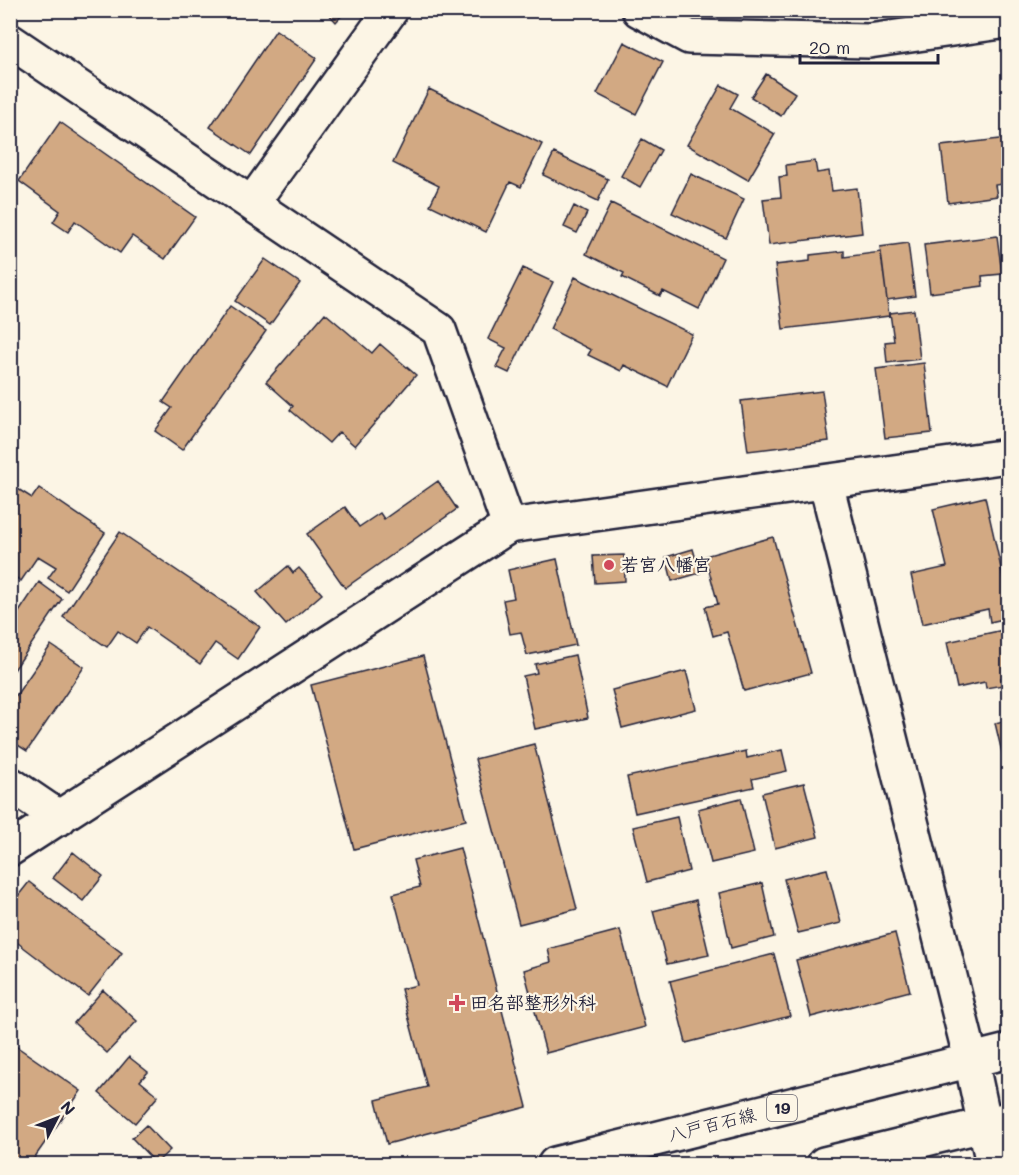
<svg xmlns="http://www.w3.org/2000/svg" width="1019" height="1175" font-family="Mali,'Klee One',sans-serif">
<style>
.building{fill:#d2a983;stroke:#22223b;stroke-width:1.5}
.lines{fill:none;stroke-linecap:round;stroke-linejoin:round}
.street-casing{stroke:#22223b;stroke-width:38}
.primary-casing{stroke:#22223b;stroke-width:38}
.street{stroke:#fcf5e5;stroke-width:33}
.primary{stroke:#fcf5e5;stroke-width:33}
.poi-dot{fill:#d1495b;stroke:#fcf5e5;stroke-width:2}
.labels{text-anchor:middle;stroke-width:4.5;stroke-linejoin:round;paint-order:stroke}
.shield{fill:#fcf5e5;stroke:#63616e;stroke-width:1.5}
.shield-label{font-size:16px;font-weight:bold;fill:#22223b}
.poi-label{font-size:18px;font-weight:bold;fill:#22223b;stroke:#fcf5e5;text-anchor:start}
.street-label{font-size:18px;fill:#22223b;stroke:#fcf5e5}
</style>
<rect width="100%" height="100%" fill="#fcf5e5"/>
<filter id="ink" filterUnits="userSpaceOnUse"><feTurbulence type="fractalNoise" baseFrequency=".0167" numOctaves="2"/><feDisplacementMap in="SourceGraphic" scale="12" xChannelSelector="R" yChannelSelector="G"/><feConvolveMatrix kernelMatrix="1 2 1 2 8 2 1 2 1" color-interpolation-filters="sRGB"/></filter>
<g filter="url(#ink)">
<!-- building -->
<path class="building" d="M325,10H347L336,22Z
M276,30L317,58L251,155L210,127Z
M624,42L663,62L636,114L597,94Z
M766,74L795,93L781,116L751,97Z
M721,85L738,94L730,108L775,134L748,180L687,145Z
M429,89L542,144L521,187L510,182L486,232L430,205L439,186L393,163Z
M60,122L195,217L165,259L132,236L120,253L75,221L68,232L53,222L60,211L19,181Z
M1008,138V183L995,185L997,196L948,203L941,146Z
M642,139L661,150L640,187L621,176Z
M554,153L608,179L598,201L543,175Z
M815,161L817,173L829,171L832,191L857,188L862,233L769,245L763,199L781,197L779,177L787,176L786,165Z
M691,174L744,199L726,238L672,213Z
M611,203L723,258L699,309L663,291L660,296L622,277L624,273L586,254Z
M574,206L587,213L577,233L564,227Z
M997,236L1002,274L982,276L983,286L930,293L924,245Z
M908,243L915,296L887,300L880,247Z
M844,251V257L881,252L889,316L783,329L775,265L810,261V255Z
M265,259L300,283L270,325L235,301Z
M523,268L553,282L509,373L496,367L506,348L488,339Z
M575,277L692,334L667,386L624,365L621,371L588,355L591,350L550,329Z
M230,306L266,331L182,450L155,431L172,408L163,402Z
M914,310L920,359L887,363L885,342L894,341L890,313Z
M325,313L372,353L380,344L416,375L355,446L339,432L329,443L290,410L293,406L266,382Z
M924,363L932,433L885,438L876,369Z
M822,391L829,441L748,451L741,401Z
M438,481L457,509L345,588L307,534L345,507L359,527L380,513L384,519Z
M10,484L32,498L39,488L105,533L67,591L48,578L56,567L38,556L21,581L10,574Z
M985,497L1008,599V618L990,622L988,609L922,624L911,575L947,567L933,509Z
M120,532L260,627L238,659L215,643L200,664L147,627L136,643L118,631L107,647L63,617Z
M773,537L811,673L744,691L727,632L713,636L705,607L718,604L705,556Z
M693,549L700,573L672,581L666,557Z
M624,555L625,581L595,583L593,556Z
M557,559L576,645L527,655L521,632L510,634L503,600L514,598L508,570Z
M288,566L293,573L299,568L322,594L286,625L257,592Z
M39,582L62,599L10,676V607L19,612Z
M1008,629V677L1001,678L1003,685L986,688L985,682L957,688L947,642Z
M51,645L84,667L27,751L10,740V704Z
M575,655L588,718L535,729L523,676L537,673L535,664Z
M423,656L466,820L354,849L311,685Z
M686,671L696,709L622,728L612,690Z
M1008,720V760L1004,761L995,723Z
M534,744L577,909L519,924L475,759Z
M782,750L787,771L752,779L754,787L635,813L627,777L746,751L747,758Z
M804,783L818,837L775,848L762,793Z
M741,798L754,853L711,863L698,809Z
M677,817L689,871L647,882L633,827Z
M460,848L527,1107L387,1144L376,1100L427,1087L401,989L417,985L393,894L420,887L413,860Z
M73,852L103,876L83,901L53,878Z
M827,869L841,923L798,933L784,879Z
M29,882L122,953L88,996L10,937V906Z
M762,883L774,937L731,948L719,893Z
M696,900L709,955L667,964L653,911Z
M620,930L645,1027L546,1053L524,970L551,962L548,949Z
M895,933L910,991L811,1017L796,960Z
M774,954L790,1016L686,1043L670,981Z
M103,990L137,1021L107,1053L74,1023Z
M10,1042L81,1091L30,1164H10Z
M129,1057L148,1072L140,1081L158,1096L135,1123L99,1093Z
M146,1125L170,1150L156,1163L132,1138Z"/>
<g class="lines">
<defs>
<path id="street" d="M639,10L689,37L869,41L1008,21
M10,41L439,330L509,526
M252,203L391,10
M826,483L971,1060L993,1164
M10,784L60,818
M10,849L509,526L1008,456"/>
<path id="primary" d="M555,1164L1008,1051
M824,1164L1008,1119"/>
</defs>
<!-- street casing -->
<use href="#street" class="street-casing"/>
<!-- primary casing -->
<use href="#primary" class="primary-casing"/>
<!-- street -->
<use href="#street" class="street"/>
<!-- primary -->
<use href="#primary" class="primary"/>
</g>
</g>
<!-- markers -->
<g class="poi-dot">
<circle cx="609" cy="565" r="6"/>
<path d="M454 994h6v6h6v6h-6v6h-6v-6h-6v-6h6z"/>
</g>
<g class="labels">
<!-- shield labels -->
<rect class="shield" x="767" y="1095" width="30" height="26" rx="4.5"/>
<g class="shield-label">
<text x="782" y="1114">19</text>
</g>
<!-- poi labels -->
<g class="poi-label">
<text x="621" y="571">若宮八幡宮</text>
<text x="470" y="1009">田名部整形外科</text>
</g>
<!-- street labels -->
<g class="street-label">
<text transform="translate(712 1125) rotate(-14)" y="6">八戸百石線</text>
</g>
</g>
<!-- margin -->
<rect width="1019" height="1175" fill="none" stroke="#fcf5e5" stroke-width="36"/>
<rect x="18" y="18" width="983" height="1139" fill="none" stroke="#22223b" stroke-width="2" filter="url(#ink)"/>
<!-- north arrow -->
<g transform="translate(57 1118) rotate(48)" stroke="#fcf5e5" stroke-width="4.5" paint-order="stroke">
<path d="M0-4.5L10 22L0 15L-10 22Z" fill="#22223b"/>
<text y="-9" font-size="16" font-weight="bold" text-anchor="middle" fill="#22223b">N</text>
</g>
<!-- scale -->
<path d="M800 54v9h138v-9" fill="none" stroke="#22223b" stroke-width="3"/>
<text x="809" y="54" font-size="18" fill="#22223b" stroke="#fcf5e5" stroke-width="4.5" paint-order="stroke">20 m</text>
</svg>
